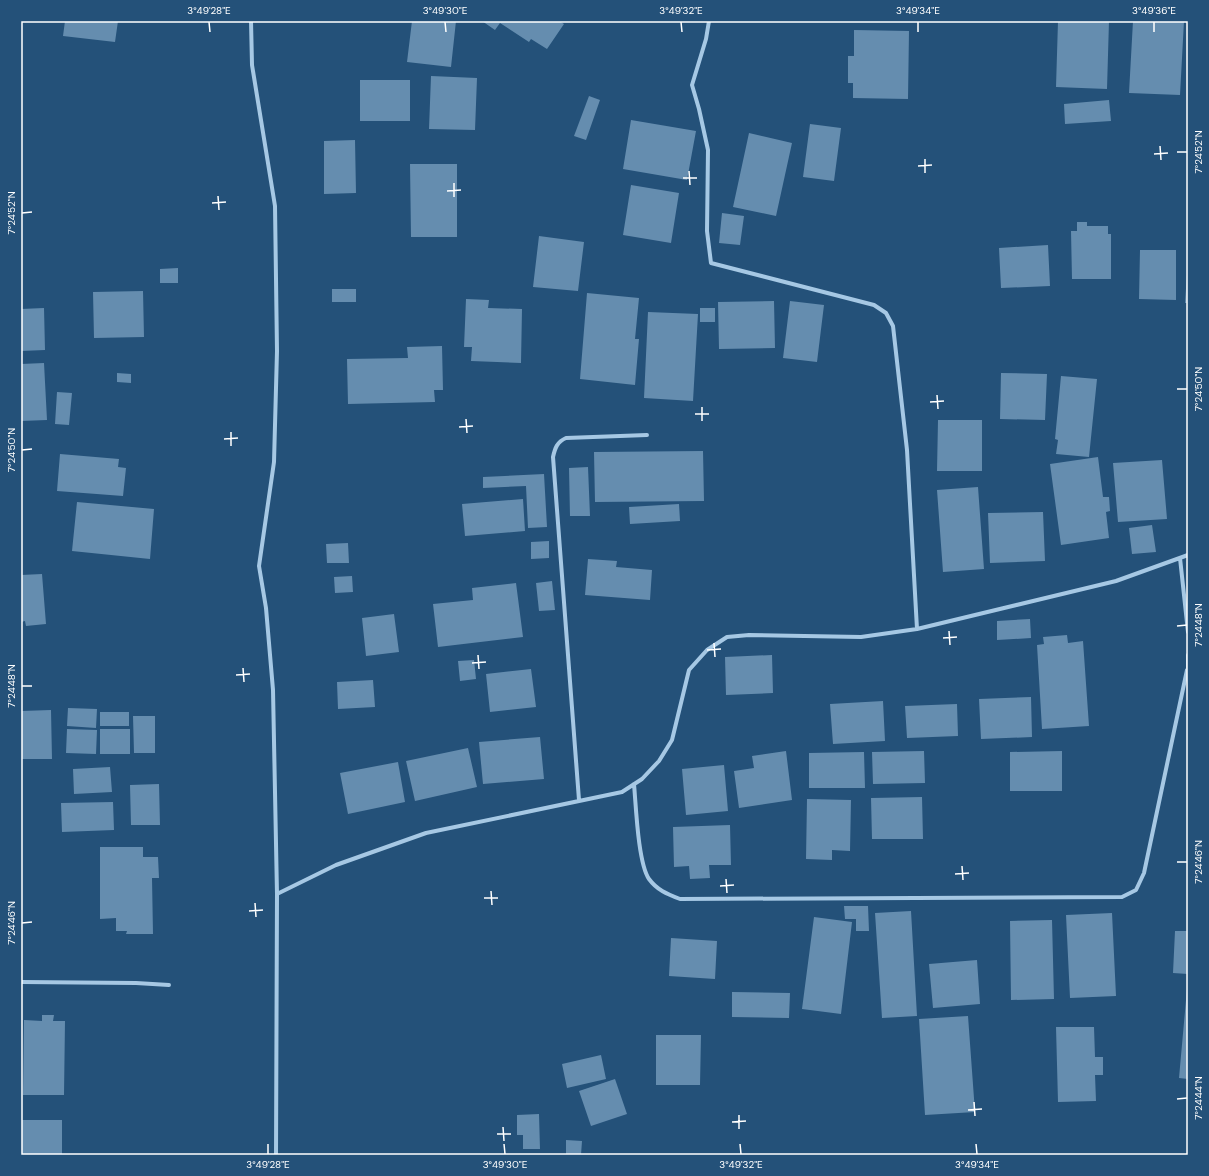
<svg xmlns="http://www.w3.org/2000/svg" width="1209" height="1176" font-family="'DM Sans',sans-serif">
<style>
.building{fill:#658daf}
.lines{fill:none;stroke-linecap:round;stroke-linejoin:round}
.minor{stroke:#a6c8e4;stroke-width:4}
.ticks{fill:none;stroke:#fff;stroke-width:1.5}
.neatline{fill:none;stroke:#fff;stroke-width:1.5}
.ticks-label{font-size:10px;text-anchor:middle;fill:#fff}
</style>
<rect width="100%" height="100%" fill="#245179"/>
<!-- building -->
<path class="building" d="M65,21H118L115,42L63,36Z
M412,21H456L451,67L407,62Z
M482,21H559L564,24L547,49L531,39L529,42L500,23L495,30Z
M1058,21H1109L1107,89L1056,87Z
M1133,21H1184L1180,95L1129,93Z
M854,30L909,31L908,99L853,98V83H848V56H854Z
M431,76L477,78L475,130L429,129Z
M360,80H410V121H360Z
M589,96L600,100L586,140L574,136Z
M1109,100L1111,121L1065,124L1064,104Z
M631,120L696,131L687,180L623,169Z
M810,124L841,128L834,181L803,177Z
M749,133L792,143L776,216L733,207Z
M355,140L356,193L324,194V141Z
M410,164H457V237H411Z
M631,185L679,193L671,243L623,235Z
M722,213L744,216L740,245L719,243Z
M1077,222H1087V226H1108V234H1111V279H1072L1071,231H1077Z
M539,236L584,242L578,291L533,287Z
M1048,245L1050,286L1001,288L999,248Z
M1140,250H1176V300L1139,299Z
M178,268V283H160V269Z
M1187,274H1188V303H1185Z
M332,289H356V302H332Z
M143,291L144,337L94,338L93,292Z
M587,293L639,298L635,339H639L635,385L580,379Z
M466,299L489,300L488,308L522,309L521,363L471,361L472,347H464Z
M774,301L775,348L719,349L718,302Z
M790,301L824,305L817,362L783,358Z
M44,308L45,350L21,351V309Z
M700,308H715V322H700Z
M648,312L698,314L693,401L644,398Z
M442,346L443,390H434L435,402L348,404L347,359L408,358L407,347Z
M44,363L47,420L21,421V364Z
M117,373L131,374V383L117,382Z
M1001,373L1047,374L1045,420L1000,419Z
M1061,376L1097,379L1089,457L1056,454L1058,440L1055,439Z
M57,392L72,393L69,425L55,424Z
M938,420H982V471H937Z
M703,451L704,501L595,502L594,452Z
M60,454L119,459L118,467L126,468L123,496L57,491Z
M1098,457L1103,497H1109L1110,511L1106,512L1109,538L1061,545L1050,464Z
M1162,460L1167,519L1118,522L1113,463Z
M588,467L590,516H570L569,468Z
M544,474L547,527L528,528L526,486L483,488V477Z
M978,487L984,569L943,572L937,490Z
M523,499L525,531L465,536L462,504Z
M77,502L154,509L150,559L72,551Z
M679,504L680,521L630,524L629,507Z
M1043,512L1045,561L990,563L988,513Z
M1152,525L1156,552L1132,554L1129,528Z
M549,541V558L531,559V542Z
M348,543L349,563H327L326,544Z
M588,559L617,561L616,567L652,570L650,600L585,595Z
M42,574L46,624L26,626L25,621L21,622V575Z
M352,576L353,592L335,593L334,577Z
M552,581L555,610L539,611L536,583Z
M516,583L523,637L438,647L433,604L473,600L472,588Z
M394,614L399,652L366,656L362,618Z
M1030,619L1031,638L997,640V621Z
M1067,635L1068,643L1083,641L1089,726L1042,729L1037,645L1044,644L1043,637Z
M772,655L773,693L726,695L725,657Z
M474,660L476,679L460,681L458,661Z
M531,669L536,707L490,712L486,674Z
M373,680L375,707L338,709L337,682Z
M1031,697L1032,737L981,739L979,699Z
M883,701L885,741L833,744L830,704Z
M957,704L958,736L907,738L905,706Z
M68,708L97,709L96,728L67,726Z
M51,710L52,759H21V711Z
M100,712H129V726H100Z
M133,716H155V753H134Z
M67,729L97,730L96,754L66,753Z
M100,729H130V754H100Z
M540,737L544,779L483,784L479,742Z
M468,748L477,787L415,801L406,761Z
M786,751L792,800L739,808L734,771L754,768L752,756Z
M924,751L925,783L873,784L872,752Z
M1062,751V791H1010V752Z
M864,752L865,788H809V753Z
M398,762L405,802L348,814L340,773Z
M724,765L728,811L686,815L682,769Z
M110,767L112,792L74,794L73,769Z
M159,784L160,825H131L130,785Z
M922,797L923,839H872L871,798Z
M807,799L851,800L850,851L832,850V860L806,859Z
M113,802L114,830L62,832L61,803Z
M730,825L731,865H709L710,878L690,879L689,866L674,867L673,827Z
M100,847H143V857H158L159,878H152L153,934H126L127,931H116V918L100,919Z
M844,906H868L869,931H856V919H845Z
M911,911L917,1016L882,1018L875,913Z
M1112,913L1116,996L1070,998L1066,915Z
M814,917L852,922L841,1014L802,1009Z
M1052,920L1054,999L1011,1000L1010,921Z
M1175,931H1188V974L1173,973Z
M671,938L717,941L715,979L669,976Z
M977,960L980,1004L933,1008L929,964Z
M1187,989H1188V1079L1179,1078Z
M732,992L790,993L789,1018L732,1017Z
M42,1015H54L53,1021H65L64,1095H23L24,1020L42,1021Z
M968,1016L975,1112L925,1115L919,1019Z
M1056,1027H1094L1095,1057H1103V1075H1095L1096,1101L1058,1102Z
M656,1035H701L700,1085H656Z
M601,1055L606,1079L567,1088L562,1064Z
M615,1079L627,1114L591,1126L579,1091Z
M539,1114L540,1149H523V1135H517V1115Z
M21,1120H62V1155H21Z
M566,1140L582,1141L581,1155H566Z"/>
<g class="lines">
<!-- minor -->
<path class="minor" d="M251,21L252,65L275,206L277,351L274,462L259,566L266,608L273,690L277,894L276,1155
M709,21L706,39L692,85L699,109L708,150L707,231L711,263L874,305L886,313L893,326L907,450L917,629
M1180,558L1188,632
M1188,655V670
M634,784C636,806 638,863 649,879C657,890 667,894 680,899L1122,897L1136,890L1144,873L1187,670
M579,800L553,457C555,448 557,442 566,438L647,435
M277,894L336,865L426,833L622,792L642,779L659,761L672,740L689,670L707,650L727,637L749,635L861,637L917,629L1116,581L1188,555
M21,982L136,983L169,985"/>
</g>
<!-- ticks -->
<path class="ticks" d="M209,22L210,32M445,22L446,32M681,22L682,32M918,22V32M1154,22V32M1160,146L1161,160M1177,152H1187M1154,154L1168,153M925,159V173M918,166L932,165M689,171L690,185M683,178H697M454,183V197M447,191L461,190M218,196L219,210M212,203L226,202M22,213L32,212M1177,389H1187M937,395L938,409M930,402L944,401M702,407V421M695,414H709M466,419L467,433M459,427L473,426M231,432V446M224,439L238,438M22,450L32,449M1177,626L1187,625M949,631L950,645M943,638L957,637M714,643L715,657M707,650L721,649M478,655L479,669M472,663L486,662M243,668L244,682M236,675L250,674M22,686H32M1177,862H1187M962,866L963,880M955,874L969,873M726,879L727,893M720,886L734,885M491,891L492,905M484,898H498M255,903L256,917M249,911L263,910M22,923L32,922M1177,1099L1187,1098M974,1102L975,1116M968,1110L982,1109M739,1115V1129M732,1122L746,1121M503,1127L504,1141M497,1134H511M268,1144V1154M504,1144L505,1154M740,1144L741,1154M976,1144L977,1154"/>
<!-- border -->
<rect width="1209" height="1176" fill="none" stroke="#245179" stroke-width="44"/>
<rect x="22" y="22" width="1165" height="1132" class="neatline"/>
<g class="ticks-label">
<text x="209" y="14">3°49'28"E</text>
<text x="445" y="14">3°49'30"E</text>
<text x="681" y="14">3°49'32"E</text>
<text x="918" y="14">3°49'34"E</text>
<text x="1154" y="14">3°49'36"E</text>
<text transform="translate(1198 152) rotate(-90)" y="4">7°24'52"N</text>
<text transform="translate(11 213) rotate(-90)" y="4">7°24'52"N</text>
<text transform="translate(1198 389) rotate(-90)" y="4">7°24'50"N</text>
<text transform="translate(11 450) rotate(-90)" y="4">7°24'50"N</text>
<text transform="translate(1198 625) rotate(-90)" y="4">7°24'48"N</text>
<text transform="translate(11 686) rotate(-90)" y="4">7°24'48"N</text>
<text transform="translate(1198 862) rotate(-90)" y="4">7°24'46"N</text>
<text transform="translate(11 923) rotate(-90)" y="4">7°24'46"N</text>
<text transform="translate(1198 1098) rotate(-90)" y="4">7°24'44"N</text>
<text x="268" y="1168">3°49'28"E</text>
<text x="505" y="1168">3°49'30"E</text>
<text x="741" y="1168">3°49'32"E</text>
<text x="977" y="1168">3°49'34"E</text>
</g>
</svg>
